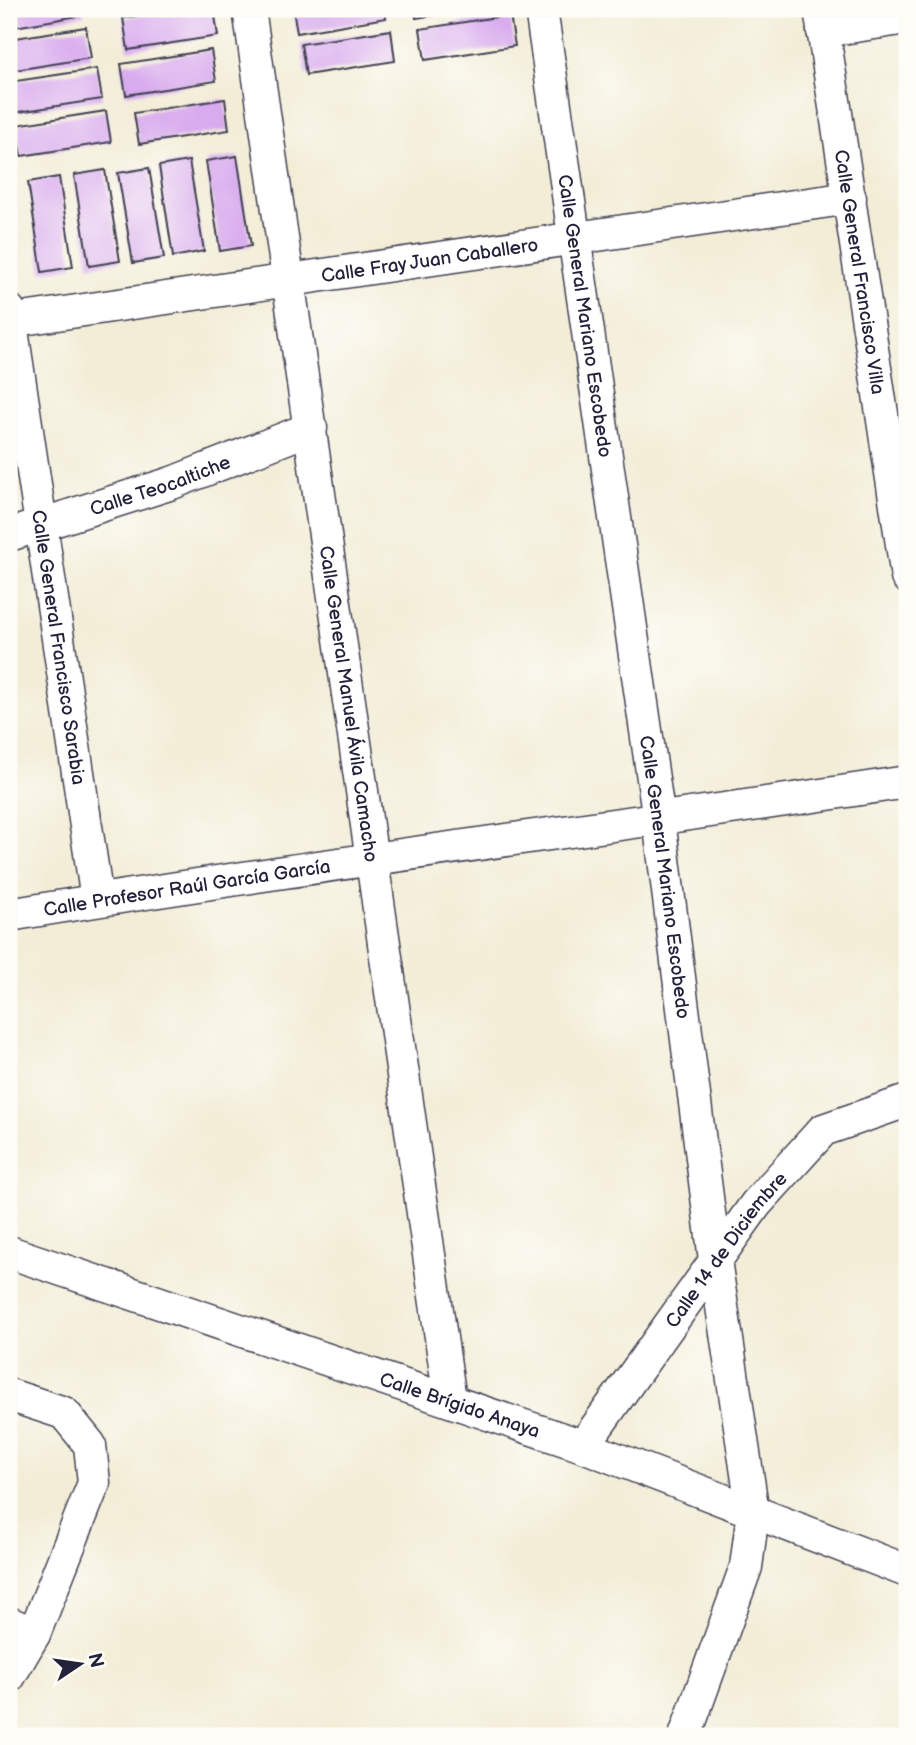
<svg xmlns="http://www.w3.org/2000/svg" width="916" height="1745" font-family="'Balsamiq Sans',sans-serif">
<style>
.building{fill:#d8aaee}
.lines{fill:none;stroke-linecap:round;stroke-linejoin:round}
.minor-casing{stroke:#414052;stroke-width:35}
.minor{stroke:#fff;stroke-width:32}
.labels{text-anchor:middle;stroke-width:5;stroke-linejoin:round;paint-order:stroke}
.street-label{font-size:19px;fill:#22223b;stroke:#fdfcf7}
</style>
<rect width="100%" height="100%" fill="#fdfcf7"/>
<filter id="ink" filterUnits="userSpaceOnUse"><feTurbulence type="fractalNoise" baseFrequency=".0143" numOctaves="2"/><feDisplacementMap in="SourceGraphic" scale="14" xChannelSelector="R" yChannelSelector="G"/><feConvolveMatrix kernelMatrix="1 2 1 2 8 2 1 2 1" color-interpolation-filters="sRGB"/></filter>
<filter id="wash" filterUnits="userSpaceOnUse"><feTurbulence type="fractalNoise" baseFrequency=".00686" numOctaves="4" result="noise"/><feDisplacementMap in="SourceGraphic" scale="28" xChannelSelector="R" yChannelSelector="G"/><feGaussianBlur stdDeviation="1.57" result="paint"/><feColorMatrix in="noise" values="0 0 0 0 0 0 0 0 0 0 0 0 0 0 0 0 0 1.4 0 .05"/><feComposite in="paint" operator="in"/></filter>
<g filter="url(#wash)">
<rect width="100%" height="100%" fill="#f3edd7"/>
<g id="blocks">
<!-- building -->
<path class="building" d="M9,9H83L84,15L9,28Z
M186,9H214L218,36L128,50L123,18Z
M293,9H385L386,18L297,33Z
M415,9H464V10L416,18Z
M510,15L515,46L425,60L420,29Z
M86,27L91,58L9,71V39Z
M391,30L395,61L306,75L301,44Z
M211,50L216,81L126,95L121,64Z
M97,69L102,99L12,113L9,82Z
M225,99L229,130L139,144L134,113Z
M106,111L111,142L21,156L16,125Z
M237,156L251,246L220,251L206,161Z
M189,161L204,251L173,257L159,166Z
M149,168L164,258L133,263L118,173Z
M105,170L120,261L89,266L74,175Z
M59,177L73,267L42,272L28,182Z"/>
</g>
</g>
<g filter="url(#ink)">
<use href="#blocks" fill-opacity="0" stroke="#414052" stroke-width="2"/>
<g class="lines">
<defs>
<g id="minor">
<path id="s1" d="M249,9L450,1400"/>
<path id="s2" d="M541,9L659,820L715,1260L753,1513L746,1567L685,1736"/>
<path id="s3" d="M820,9L907,577"/>
<path d="M823,31L907,18"/>
<path id="s4" d="M9,310L97,900"/>
<path id="s5" d="M9,321L850,198"/>
<path id="s6" d="M9,535L172,483L311,428"/>
<path id="s7" d="M9,915C307,865 608,828 907,782"/>
<path id="s8" d="M9,1252L583,1446L907,1571"/>
<path d="M9,1395L64,1413L90,1445L94,1483L34,1634"/>
<path id="s9" d="M583,1446L756,1204L823,1130L907,1101"/>
<path d="M9,1623L34,1634L9,1677"/>
</g>
</defs>
<!-- minor casing -->
<use href="#minor" class="minor-casing"/>
<!-- minor -->
<use href="#minor" class="minor"/>
</g>
</g>
<g class="labels">
<!-- street labels -->
<g class="street-label">
<text dy="7" stroke="none"><textPath href="#s5" startOffset="425">Calle Fray Juan Caballero</textPath></text>
<text dy="7" stroke="none"><textPath href="#s3" startOffset="266">Calle General Francisco Villa</textPath></text>
<text dy="7" stroke="none"><textPath href="#s2" startOffset="310">Calle General Mariano Escobedo</textPath></text>
<text dy="7" stroke="none"><textPath href="#s6" startOffset="159">Calle Teocaltiche</textPath></text>
<text dy="7" stroke="none"><textPath href="#s4" startOffset="341">Calle General Francisco Sarabia</textPath></text>
<text dy="7" stroke="none"><textPath href="#s1" startOffset="702">Calle General Manuel Ávila Camacho</textPath></text>
<text dy="7" stroke="none"><textPath href="#s2" startOffset="877">Calle General Mariano Escobedo</textPath></text>
<text dy="7" stroke="none"><textPath href="#s7" startOffset="180">Calle Profesor Raúl García García</textPath></text>
<text dy="7" stroke="none"><textPath href="#s9" startOffset="243">Calle 14 de Diciembre</textPath></text>
<text dy="7" stroke="none"><textPath href="#s8" startOffset="476">Calle Brígido Anaya</textPath></text>
</g>
</g>
<!-- margin -->
<rect width="916" height="1745" fill="none" stroke="#fdfcf7" stroke-width="35"/>
<!-- north arrow -->
<g transform="translate(80 1664) rotate(77)" stroke="#fdfcf7" stroke-width="5" paint-order="stroke">
<path d="M0-5L12 26L0 18L-12 26Z" fill="#22223b"/>
<text y="-10" font-size="19" font-weight="bold" text-anchor="middle" fill="#22223b">N</text>
</g>
</svg>
